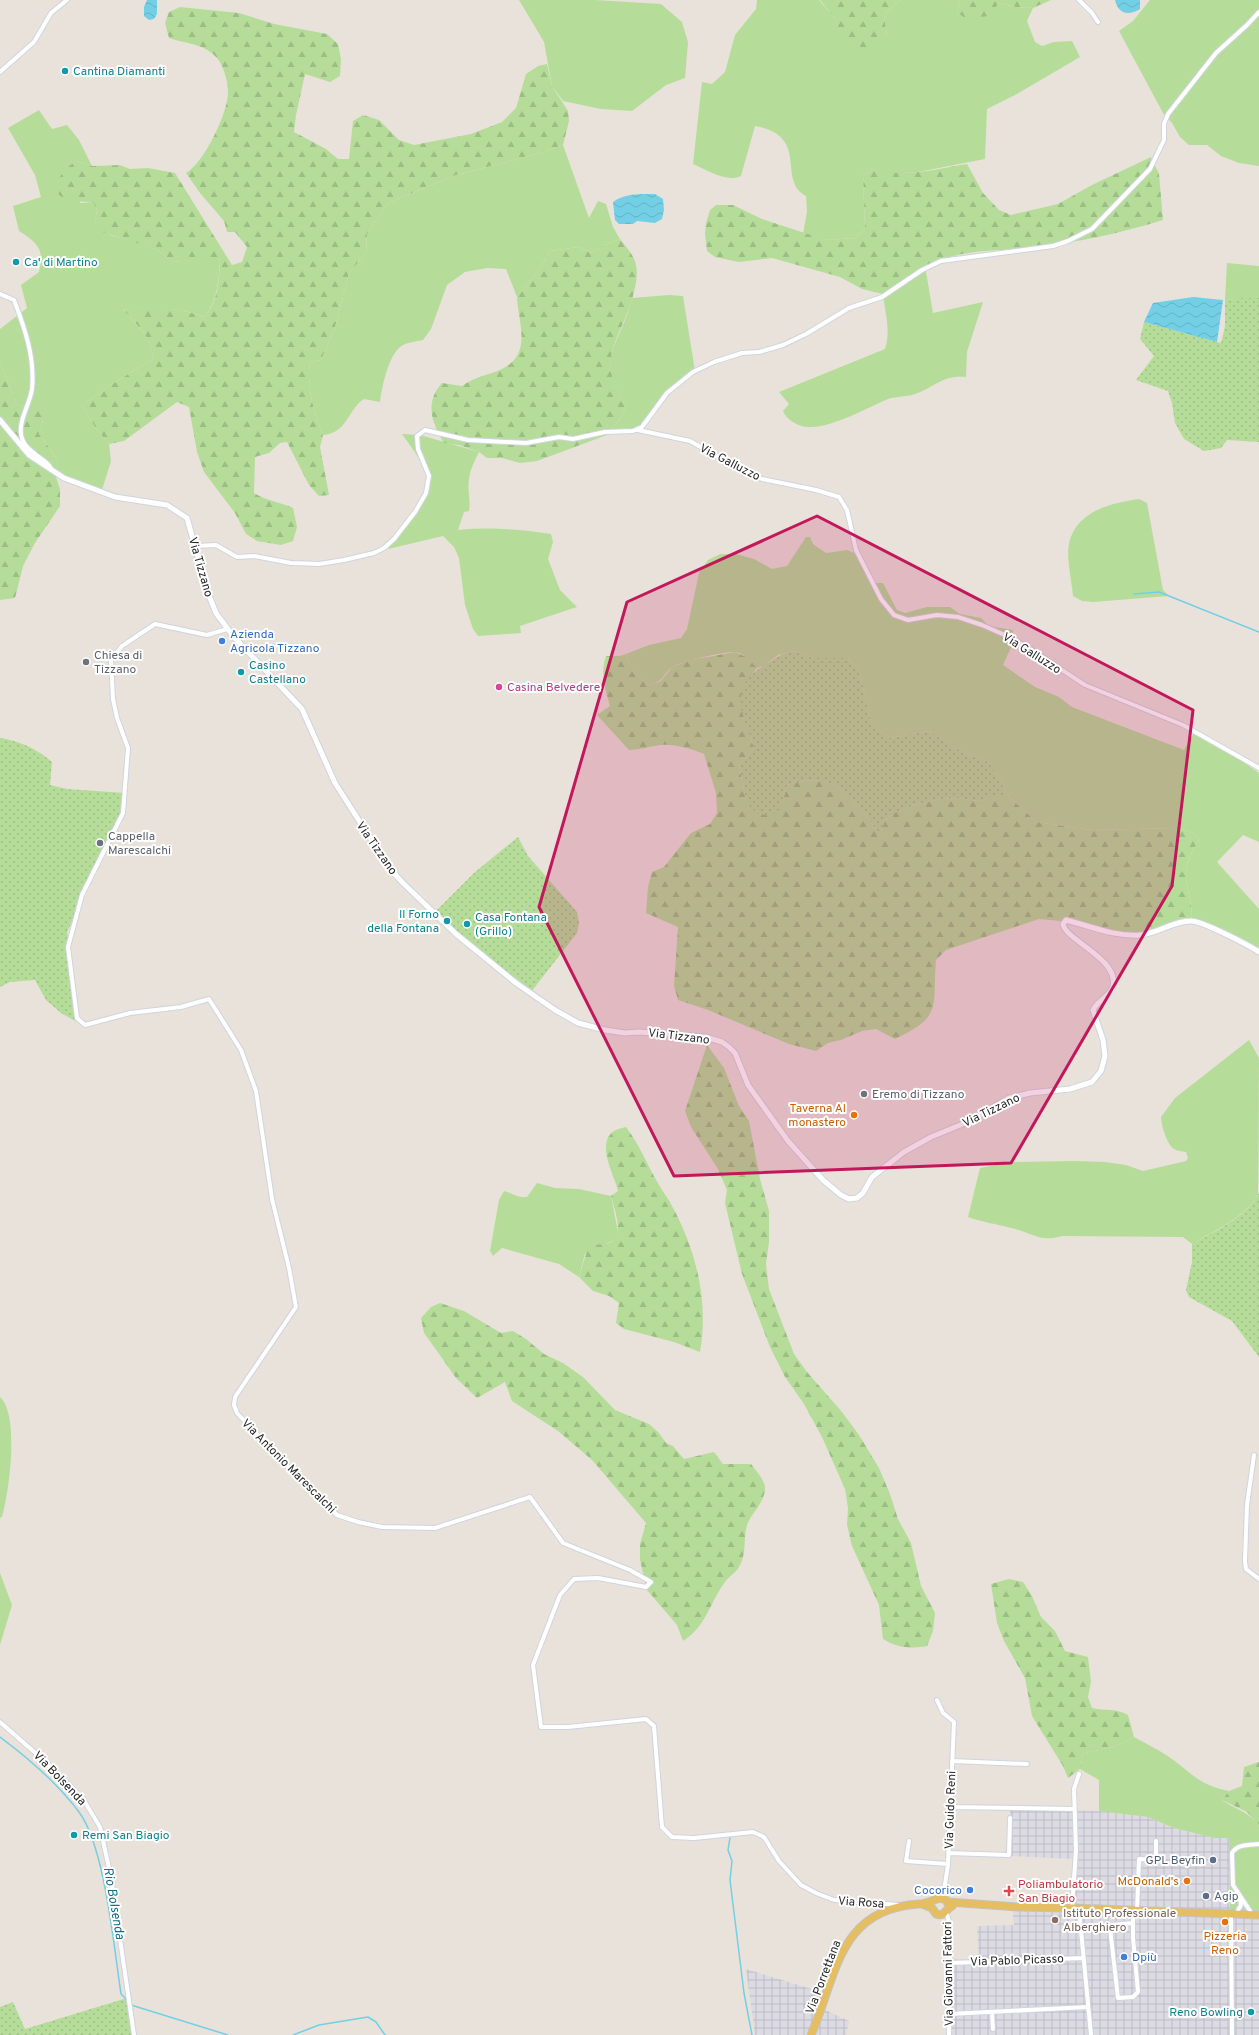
<svg xmlns="http://www.w3.org/2000/svg" width="1259" height="2035" font-family="Overpass,sans-serif">
<style>
.industrial{fill:url(#industrial-grid)}
.grass{fill:#b5dd99}
.forest{fill:url(#forest-firs)}
.park{fill:url(#park-dots)}
.water{fill:url(#water-waves)}
.lines{fill:none;stroke-linecap:round;stroke-linejoin:round}
.stream{stroke:#73cfe5;stroke-width:1.5}
.minor-casing{stroke:#cfd4e0;stroke-width:6}
.tertiary-casing{stroke:#cfd4e0;stroke-width:7}
.primary-casing{stroke:#c3c3c3;stroke-width:9}
.minor{stroke:#fff;stroke-width:4}
.tertiary{stroke:#fff;stroke-width:5}
.primary{stroke:#e6be62;stroke-width:7}
.marked{fill:#c2185b;fill-opacity:0.2;stroke:#c2185b;stroke-width:3;stroke-linejoin:round}
.culture-dot{fill:#0f9aa8;stroke:#fff;stroke-width:1.5}
.shop-dot{fill:#3f7fe0;stroke:#fff;stroke-width:1.5}
.worship-dot{fill:#6b7280;stroke:#fff;stroke-width:1.5}
.hotel-dot{fill:#d1479c;stroke:#fff;stroke-width:1.5}
.food-dot{fill:#e8710a;stroke:#fff;stroke-width:1.5}
.service-dot{fill:#5c6f8a;stroke:#fff;stroke-width:1.5}
.health-dot{fill:#e0444e;stroke:#fff;stroke-width:1.5}
.education-dot{fill:#8d6e63;stroke:#fff;stroke-width:1.5}
.labels{text-anchor:middle;stroke-width:4;stroke-linejoin:round;paint-order:stroke}
.culture-label{font-size:12px;fill:#0d838f;stroke:#fff;text-anchor:start}
.street-label{font-size:12px;fill:#282828;stroke:#fff}
.shop-label{font-size:12px;fill:#366cbe;stroke:#fff;text-anchor:start}
.worship-label{font-size:12px;fill:#5b616d;stroke:#fff;text-anchor:start}
.hotel-label{font-size:12px;fill:#b23c85;stroke:#fff;text-anchor:start}
.food-label{font-size:12px;fill:#c56008;stroke:#fff;text-anchor:end}
.service-label{font-size:12px;fill:#4e5e75;stroke:#fff;text-anchor:end}
.health-label{font-size:12px;fill:#be3a42;stroke:#fff;text-anchor:start}
.education-label{font-size:12px;fill:#785e54;stroke:#fff;text-anchor:start}
.water-label{font-size:13px;font-style:italic;fill:#166c8d;stroke:#fff}
</style>
<defs>
<pattern id="industrial-grid" width="8" height="8" patternUnits="userSpaceOnUse"><rect width="8" height="8" fill="#dcdae2"/><path d="M0 4h8M4 0v8" fill="none" stroke="#bdbbc2"/></pattern>
<pattern id="forest-firs" width="22" height="20" patternUnits="userSpaceOnUse"><rect width="22" height="20" fill="#b5dd99"/><path d="M5 1l3.5 6h-7zM16 11l3.5 6h-7z" fill="#9cbe84"/></pattern>
<pattern id="park-dots" width="8" height="8" patternUnits="userSpaceOnUse"><rect width="8" height="8" fill="#b5dd99"/><path d="M2 2h.1M6 6h.1" fill="none" stroke="#9cbe84" stroke-width="1.8" stroke-linecap="round"/></pattern>
<pattern id="water-waves" width="16" height="10" patternUnits="userSpaceOnUse"><rect width="16" height="10" fill="#73cfe5"/><path d="M0 5q4-4 8 0t8 0" fill="none" stroke="#64b2c4"/></pattern>
</defs>
<rect width="100%" height="100%" fill="#e9e2da"/>
<!-- industrial -->
<path class="industrial" d="M1010,1810L1099,1811L1148,1817L1174,1828L1215,1838H1229L1230,1911L1259,1914V2035H949L948,1959L979,1960L977,1926L1014,1925L1012,1904L1072,1903L1075,1859L1010,1856Z
M746,1969L828,1994L825,2010L849,2021L846,2035H755Z"/>
<!-- grass -->
<path class="grass" d="M519,0H595L661,4L682,22L688,42L685,78L666,85L632,111L601,109L563,101L552,86L544,42Z
M757,0H819L834,17L845,45L887,37L884,15L900,0H960L957,13L998,3L1016,7L1033,8L1027,21L1035,42L1042,46L1054,42L1072,41L1080,57L1015,95L987,109L985,159L918,172L890,174L874,169L863,175L865,229L855,238L826,240L803,234L807,211L806,196C776,180 811,136 755,126L741,176C727,183 707,170 693,164L702,82L712,84L725,72L735,35L756,9Z
M1150,0H1259V166L1239,163L1221,156L1207,145H1189L1180,137L1172,123L1163,113L1119,31L1133,21Z
M39,110L52,129L67,125L79,140L92,166L76,161L80,203L93,202L97,210L95,222L110,235L136,242L158,250L172,262L220,257C219,279 218,299 205,317C178,307 152,307 123,310C137,326 152,336 153,359L109,386L82,406L97,430L109,444L111,461L102,490L56,477L58,460L39,434L43,420L30,405H17L0,363V329L27,308L21,285L39,272C45,250 38,243 19,231L13,206L41,197L35,175L8,128Z
M563,145L589,218L598,201L606,204L613,227L620,239L602,246L592,253L578,247L550,251L539,270L517,297L506,269L487,268L465,272L447,285L431,329L423,340C418,341 410,342 405,344C389,350 382,387 380,402L364,399C347,410 348,433 323,435C314,414 306,385 310,362L321,360L335,327L349,273L366,253L367,234L388,203L456,175L544,152Z
M1227,263L1259,266V298L1225,300Z
M925,266L933,313L983,302L967,352L966,377C941,375 936,387 915,394C907,397 897,396 888,399C867,408 833,427 811,427C801,428 787,421 783,411L789,404L779,392L885,349C891,331 885,312 883,294L894,288Z
M669,295L683,296L695,371L679,380L661,396L642,426L633,431L607,435L620,419L626,407C593,355 621,346 632,298Z
M402,434L420,435L479,452C475,460 470,470 469,479C467,490 471,500 469,511L464,512L458,530C489,527 520,529 551,534L553,542L548,559L560,590L577,607L520,626L521,633L478,636L473,629L465,605L459,558L454,547L443,536L388,549C398,535 431,496 428,480C425,464 411,447 402,434Z
M1139,499L1147,503L1163,590L1169,596L1093,602L1082,601L1073,596C1072,582 1066,557 1069,544C1076,511 1111,503 1139,499Z
M806,537H810L813,544L826,553L847,550L857,554L872,583H883L897,610L905,613L927,607H950L960,614L981,618L989,626L1013,630V643L1003,665L1035,687L1059,697L1072,707L1184,750L1195,731L1228,751L1259,773V842L1243,835L1217,862L1259,909V952L1192,920C1192,883 1174,877 1200,839L1193,833L1177,828L1091,830L1037,822L1009,797L990,763L962,752L929,731L890,738L872,726L859,670L848,658H812L794,651L778,655L764,666L757,668C751,662 744,653 735,652C726,651 677,662 671,668C661,677 665,680 650,685C636,677 631,669 626,654L649,645L681,638L687,629L699,573L708,560L720,554H736L754,559L772,569L787,566Z
M1249,1040L1259,1058C1259,1075 1259,1188 1258,1195C1244,1218 1214,1231 1192,1244L1183,1237L1062,1236C1040,1243 1031,1232 1011,1228C996,1224 982,1222 968,1217L980,1168L1011,1162L1075,1161L1105,1162L1126,1165L1143,1171L1186,1161L1188,1158L1186,1152C1182,1151 1177,1151 1174,1149C1167,1145 1161,1124 1161,1117L1175,1098Z
M537,1183L555,1188L579,1189L611,1196L618,1232L616,1239L585,1254L579,1277L559,1264L502,1248L493,1256L490,1251L499,1200L504,1191C513,1193 517,1198 527,1197Z
M0,1397C20,1415 9,1492 2,1517L0,1518Z
M0,1573L12,1605L0,1645Z
M1134,1737C1147,1744 1161,1751 1172,1759C1195,1776 1200,1785 1229,1791L1222,1800C1235,1809 1249,1812 1259,1825V1914L1230,1911L1229,1838H1215L1174,1828L1148,1817L1099,1811V1780L1080,1769L1083,1754C1092,1750 1098,1751 1107,1748C1117,1746 1125,1742 1134,1737Z"/>
<!-- forest -->
<path class="forest" d="M820,0H900L884,15L887,37C872,53 864,53 844,45L834,17Z
M960,0H1051L1033,8L1016,7L998,3L991,16L966,18L957,13Z
M180,7L239,13L274,24L327,34L338,44L341,59L340,76L330,82L305,74L296,115L294,132L326,149L338,159H349L353,121L363,115L379,120L399,140L414,145L471,134L502,122L516,108L526,74L538,66L547,64L552,86L568,111L569,121L563,145L544,152L456,175L388,203L367,234L366,253L349,273L335,327L321,360L310,362C306,385 314,414 323,435L320,447L329,495L319,496L309,485L287,442L280,443L269,453L255,457L254,493C267,501 280,502 293,508L297,527L293,541L281,545L257,541L246,534L235,513L204,472L197,452L189,407L177,402L124,441L109,444L97,430L82,406L109,386L153,359C152,337 137,325 123,310C155,306 175,307 205,317C219,299 219,279 220,258L172,262L158,250L99,231L95,222L97,210L93,202L66,201L56,192C58,176 63,170 76,161L92,166L120,165L130,169L148,168L175,173L232,265L242,262L247,247L235,232H227L224,221L200,193L186,173C204,163 229,111 228,91C228,81 223,64 216,57C203,43 186,44 169,38L165,23L169,12Z
M1151,157L1159,174L1163,220C1119,234 1073,243 1027,248C999,251 969,250 943,259C920,267 904,284 883,294L862,289L840,277L772,258L739,262L715,257L707,251L705,234L706,223L710,210L716,205H733L762,219L826,240L855,238L865,229L863,175L874,169C905,178 936,169 967,164L983,193L999,210L1011,215L1058,204L1092,185Z
M620,239C626,247 634,255 636,265C638,274 636,283 634,292C622,341 593,355 626,407L620,419L607,435L537,461L520,463L502,458H487L479,452L459,445L444,443C432,423 424,403 442,383L462,386C477,375 488,376 502,369C533,354 518,322 517,297L539,270L550,251L578,247L592,253L602,246Z
M0,363L17,405L40,406L43,420L39,434L58,460L56,477L60,489V506L35,543L23,566L15,598L0,600Z
M735,652L748,658L757,668L745,684L749,733L754,748L739,765L746,800L781,808L787,785C838,768 852,799 880,834L885,820L896,812L914,805L940,799L958,798L978,801L992,797H1009L1037,822L1091,830L1177,828L1193,833L1200,839C1174,877 1192,883 1192,920L1147,934L1123,937L1082,923L1039,919L946,950L936,960C932,1007 944,1016 895,1039L876,1029L862,1031L841,1040L828,1043L816,1051L812,1050L789,1044L708,1010L678,1000L674,986L678,927L646,913L648,887L652,872L664,867L691,833L710,824L717,813L716,793L704,754C692,749 674,744 661,745C650,746 640,750 629,750L597,715L610,706C605,688 600,673 606,656H620L626,654C631,669 636,677 650,685L661,681L672,667L691,660Z
M707,1045L724,1068L739,1106L749,1121L760,1179L769,1211V1242L766,1264L769,1289L794,1354L807,1372L842,1412L859,1435L879,1468L890,1494L898,1519L911,1543L921,1586L935,1613L933,1631L927,1646C911,1649 897,1648 883,1639L879,1605L852,1546L847,1525L848,1508L845,1489L822,1437L804,1404L785,1377L770,1347L742,1274L725,1203L727,1190L718,1169L691,1127L685,1111Z
M626,1127C641,1147 647,1165 659,1185C663,1192 668,1198 672,1206C696,1250 709,1301 700,1352L674,1342L624,1329L616,1323L619,1303L609,1296L593,1291L579,1277L589,1244C629,1249 618,1222 611,1196L618,1191C615,1176 595,1144 614,1131C617,1129 622,1128 626,1127Z
M440,1303L464,1311L501,1333L513,1331L526,1339L544,1354L563,1363L583,1377L615,1410L649,1424L659,1433L666,1443L673,1446L684,1459L714,1452L723,1464H751C756,1471 766,1481 765,1490C763,1505 752,1512 747,1525C743,1539 747,1554 739,1567C736,1573 729,1576 725,1582C710,1602 706,1627 683,1641L677,1625L647,1590L640,1560V1544L646,1523L592,1460L558,1431L512,1401L505,1382L477,1398L456,1378L437,1351L424,1333L421,1318L431,1307Z
M1009,1579L1023,1582L1032,1596L1041,1617L1055,1631L1065,1651L1088,1657L1091,1682L1088,1697L1092,1708C1106,1711 1116,1708 1128,1715L1134,1737C1125,1742 1117,1746 1107,1748C1098,1751 1092,1750 1083,1754L1080,1769L1068,1778L1063,1766L1032,1716L1025,1678L1004,1641L997,1623L991,1584Z
M1259,1762V1825L1247,1812L1222,1800L1229,1791L1242,1786L1244,1767Z"/>
<!-- park -->
<path class="park" d="M1243,298H1259V442L1227,440L1221,448L1204,451L1184,439L1175,423L1172,403L1168,391L1136,380L1154,356L1140,339L1144,322L1221,343L1225,326V300Z
M794,651L812,658H848L859,670L872,726L890,738L929,731L962,752L990,763L1009,797H992L978,801L958,798L940,799L914,805L896,812L885,820L880,834C852,799 838,768 787,785L781,808L771,816L756,813L746,800L739,765L754,748C744,714 725,689 765,665C779,657 777,655 794,651Z
M0,738C20,741 37,749 52,762L50,785L67,789L125,793L121,813L112,838L67,932L72,959L77,1022L61,1013L46,1000L35,980L10,982L0,987Z
M518,837L528,856L577,912L579,923L577,933L531,992L434,913L475,872Z
M1259,1193V1357L1232,1321L1189,1297L1186,1290L1192,1262V1244C1215,1231 1247,1217 1259,1193Z
M127,1998L134,2035H0V2007L13,2002L25,2029Z"/>
<!-- water -->
<path class="water" d="M147,0H157V14L154,19L149,20L144,16V7Z
M1115,0H1140V9C1129,16 1118,14 1115,0Z
M655,194L663,199L664,210L662,219L655,223L637,221L633,224H619L615,220L613,202C625,193 641,194 655,194Z
M1193,297L1223,300L1217,342L1144,322L1153,303Z"/>
<g class="lines">
<!-- stream -->
<path class="stream" d="M1134,594L1159,592L1259,632
M0,1737C27,1757 58,1784 79,1812C105,1847 114,1948 121,1994L127,2000
M730,1838L728,1850L732,1861L730,1880L744,1993L752,2035
M131,2005L228,2035
M293,2035L319,2025L368,2017L376,2022L385,2035"/>
<defs>
<path id="minor" d="M1079,0L1092,13L1098,22
M0,72L34,42L51,13L67,0
M0,294L14,300C25,329 35,357 32,389C30,404 19,419 21,434C23,453 51,460 51,470
M638,430L690,441L736,467L762,479L816,490L839,497L847,510L856,550L881,599L894,615L908,620L937,615L958,617L982,625L1007,636L1027,647L1085,685L1183,725L1259,768
M196,546L216,545L237,557L254,556L291,563L319,564L344,560L374,553L384,548L394,539L415,512L426,493L429,476L418,449L417,436L425,430L468,440L526,443L559,437L573,439L605,432L633,431L642,427L667,393L693,372L714,362L742,353L759,352L783,345L806,334L849,308L882,297L922,270L941,261L1053,246L1068,241L1092,229L1150,169L1164,140V124L1168,114L1216,53L1247,25L1259,12
M227,629L207,635L155,624L122,646L111,660L113,699L117,718L128,748L123,813L82,895L68,947L77,1018L85,1025L130,1013L181,1007L209,999L241,1050L256,1091L272,1199L289,1268L296,1307L235,1397L234,1405L237,1413L285,1464L337,1515L358,1522L382,1527L435,1528L530,1497L563,1543L630,1570L651,1582L646,1587L598,1578L574,1579L560,1595L533,1665L541,1727H568L646,1719L654,1726L662,1827L672,1837L694,1838L753,1832L764,1837L779,1861L801,1885L816,1893L834,1900L899,1905
M1254,1455L1247,1505L1245,1561L1246,1569L1259,1579
M937,1700L943,1713L954,1722L948,1864L943,1898
M0,1722L48,1764L83,1799L100,1827L111,1877L134,2035
M952,1761L1027,1764
M950,1807L1074,1809
M909,1841L906,1861L948,1864
M948,1853L1009,1855L1010,1818
M1072,1908L1076,1850L1074,1789L1079,1774
M1079,1909L1091,2035
M1137,1911L1139,1859L1156,1860V1841
M946,1912L949,1921L950,1963L949,2035
M1231,1913L1232,2035
M1236,1914L1241,1905L1240,1897
M1252,1914L1233,1885L1232,1853C1237,1844 1249,1845 1259,1844
M1132,1923L1112,1925L1110,1928L1118,1998L1133,1997L1138,1992L1133,1938V1910
M950,1963L1083,1958
M992,2012L993,2029
M949,2014L1088,2007"/>
<path id="tertiary" d="M0,420L29,455L64,478L115,497L167,505L187,518L208,593L216,613L233,636L302,709L335,783L390,869L403,883L456,934L516,983L555,1010L578,1023L605,1030L625,1033L639,1032L706,1037L722,1042L729,1047L735,1053L748,1085L788,1141L823,1180L841,1195L849,1199L857,1198L863,1193L872,1177L904,1152L931,1137L970,1121L1009,1098L1030,1093L1070,1089L1092,1082L1101,1071L1105,1056L1103,1040L1093,1010C1098,1000 1110,996 1113,987C1120,959 1065,940 1063,924L1066,920C1090,926 1115,937 1140,935C1157,934 1173,921 1190,921C1201,920 1248,945 1259,952"/>
<path id="primary" d="M948,1902L1018,1907L1072,1908L1259,1915
M922,1904L932,1908L936,1914C945,1917 945,1909 952,1906
M811,2035C837,1975 838,1909 919,1904C931,1904 939,1894 947,1901L949,1907"/>
</defs>
<!-- minor casing -->
<use href="#minor" class="minor-casing"/>
<!-- tertiary casing -->
<use href="#tertiary" class="tertiary-casing"/>
<!-- primary casing -->
<use href="#primary" class="primary-casing"/>
<!-- minor -->
<use href="#minor" class="minor"/>
<!-- tertiary -->
<use href="#tertiary" class="tertiary"/>
<!-- primary -->
<use href="#primary" class="primary"/>
</g>
<!-- marked area -->
<path class="marked" d="M817,516L1193,710L1172,886L1011,1163L674,1176L539,907L627,602Z"/>
<!-- markers -->
<g class="culture-dot">
<circle cx="65" cy="71" r="4"/>
<circle cx="16" cy="262" r="4"/>
<circle cx="241" cy="672" r="4"/>
<circle cx="447" cy="921" r="4"/>
<circle cx="467" cy="924" r="4"/>
<circle cx="74" cy="1835" r="4"/>
<circle cx="1251" cy="2012" r="4"/>
</g>
<g class="shop-dot">
<circle cx="222" cy="641" r="4"/>
<circle cx="970" cy="1890" r="4"/>
<circle cx="1124" cy="1957" r="4"/>
</g>
<g class="worship-dot">
<circle cx="86" cy="662" r="4"/>
<circle cx="100" cy="843" r="4"/>
<circle cx="864" cy="1094" r="4"/>
</g>
<circle class="hotel-dot" cx="499" cy="687" r="4"/>
<g class="food-dot">
<circle cx="854" cy="1115" r="4"/>
<circle cx="1187" cy="1881" r="4"/>
<circle cx="1225" cy="1922" r="4"/>
</g>
<g class="service-dot">
<circle cx="1213" cy="1860" r="4"/>
<circle cx="1206" cy="1896" r="4"/>
</g>
<path class="health-dot" d="M1007 1885h4v4h4v4h-4v4h-4v-4h-4v-4h4z"/>
<circle class="education-dot" cx="1055" cy="1920" r="4"/>
<g class="labels">
<!-- culture labels -->
<g class="culture-label">
<text x="73" y="75">Cantina Diamanti</text>
<text x="24" y="266">Ca' di Martino</text>
<text x="249" y="669">Casino<tspan x="249" dy="14">Castellano</tspan></text>
<text x="439" y="918" text-anchor="end">Il Forno<tspan x="439" dy="14">della Fontana</tspan></text>
<text x="475" y="921">Casa Fontana<tspan x="475" dy="14">(Grillo)</tspan></text>
<text x="82" y="1839">Remi San Biagio</text>
<text x="1243" y="2016" text-anchor="end">Reno Bowling</text>
</g>
<!-- street labels -->
<g class="street-label">
<text transform="translate(730 462) rotate(27)" y="4">Via Galluzzo</text>
<text transform="translate(201 567) rotate(74)" y="4">Via Tizzano</text>
<text transform="translate(1032 653) rotate(32)" y="4">Via Galluzzo</text>
<text transform="translate(377 848) rotate(55)" y="4">Via Tizzano</text>
<text transform="translate(679 1036) rotate(7)" y="4">Via Tizzano</text>
<text transform="translate(991 1110) rotate(-26)" y="4">Via Tizzano</text>
<text transform="translate(289 1466) rotate(45)" y="4">Via Antonio Marescalchi</text>
<text transform="translate(60 1778) rotate(46)" y="4">Via Bolsenda</text>
<text transform="translate(950 1810) rotate(-88)" y="4">Via Guido Reni</text>
<text transform="translate(861 1902) rotate(4)" y="4">Via Rosa</text>
<text transform="translate(1017 1960) rotate(-2)" y="4">Via Pablo Picasso</text>
<text transform="translate(948 1974) rotate(-91)" y="4">Via Giovanni Fattori</text>
<text transform="translate(823 1977) rotate(-69)" y="4">Via Porrettana</text>
</g>
<!-- shop labels -->
<g class="shop-label">
<text x="230" y="638">Azienda<tspan x="230" dy="14">Agricola Tizzano</tspan></text>
<text x="962" y="1894" text-anchor="end">Cocorico</text>
<text x="1132" y="1961">Dpiù</text>
</g>
<!-- worship labels -->
<g class="worship-label">
<text x="94" y="659">Chiesa di<tspan x="94" dy="14">Tizzano</tspan></text>
<text x="108" y="840">Cappella<tspan x="108" dy="14">Marescalchi</tspan></text>
<text x="872" y="1098">Eremo di Tizzano</text>
</g>
<!-- hotel labels -->
<g class="hotel-label">
<text x="507" y="691">Casina Belvedere</text>
</g>
<!-- food labels -->
<g class="food-label">
<text x="846" y="1112">Taverna Al<tspan x="846" dy="14">monastero</tspan></text>
<text x="1179" y="1885">McDonald's</text>
<text x="1225" y="1940" text-anchor="middle">Pizzeria<tspan x="1225" dy="14">Reno</tspan></text>
</g>
<!-- service labels -->
<g class="service-label">
<text x="1205" y="1864">GPL Beyfin</text>
<text x="1214" y="1900" text-anchor="start">Agip</text>
</g>
<!-- health labels -->
<g class="health-label">
<text x="1018" y="1888">Poliambulatorio<tspan x="1018" dy="14">San Biagio</tspan></text>
</g>
<!-- education labels -->
<g class="education-label">
<text x="1063" y="1917">Istituto Professionale<tspan x="1063" dy="14">Alberghiero</tspan></text>
</g>
<!-- water labels -->
<g class="water-label">
<text transform="translate(115 1903) rotate(80)" y="5">Rio Bolsenda</text>
</g>
</g>
</svg>
